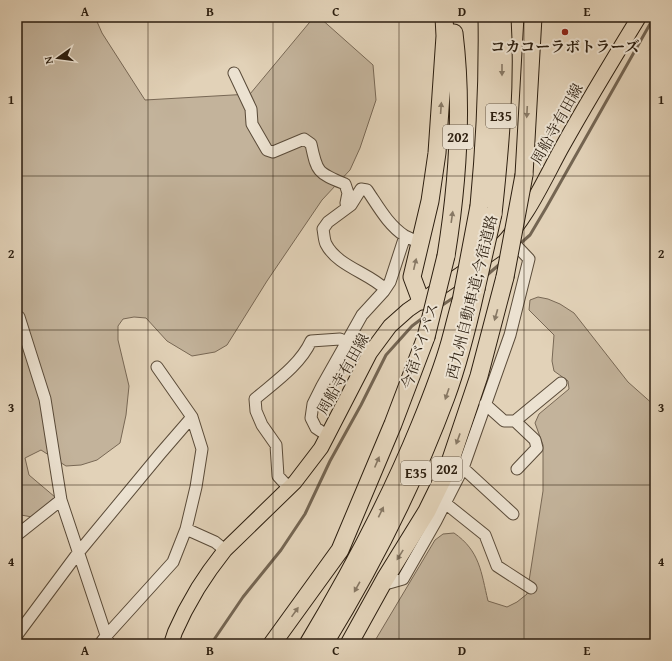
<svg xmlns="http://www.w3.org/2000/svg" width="672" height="661" font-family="'Gentium Book Plus','Noto Serif JP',serif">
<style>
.green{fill:#c3b39b;stroke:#786855}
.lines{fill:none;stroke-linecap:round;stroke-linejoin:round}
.stream{stroke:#746552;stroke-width:3}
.minor-casing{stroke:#5a4b39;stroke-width:13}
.major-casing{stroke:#2c1e0f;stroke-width:16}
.highway-casing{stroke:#2c1e0f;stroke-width:19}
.minor{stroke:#ece2d1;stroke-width:11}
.major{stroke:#e2d2b8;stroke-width:14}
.highway{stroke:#e2d2b8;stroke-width:17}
.highway-bridge-casing{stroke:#2c1e0f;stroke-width:19;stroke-linecap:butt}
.highway-bridge{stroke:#e2d2b8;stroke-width:17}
.oneway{fill:#877864}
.grid{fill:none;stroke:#2c1e0f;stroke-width:1;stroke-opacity:0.55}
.poi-dot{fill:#8f2418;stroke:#ece2d1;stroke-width:1.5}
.labels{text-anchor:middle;stroke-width:4;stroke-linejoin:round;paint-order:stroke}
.shield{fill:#ece2d1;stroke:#665949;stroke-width:1}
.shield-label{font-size:14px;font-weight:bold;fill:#2c1e0f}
.poi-label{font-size:15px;font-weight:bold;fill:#2c1e0f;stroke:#ece2d1}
.street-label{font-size:15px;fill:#2c1e0f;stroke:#ece2d1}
.neatline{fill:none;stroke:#2c1e0f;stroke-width:1.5}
.grid-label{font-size:13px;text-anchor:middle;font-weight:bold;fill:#2c1e0f}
</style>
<rect width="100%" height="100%" fill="#e2d2b8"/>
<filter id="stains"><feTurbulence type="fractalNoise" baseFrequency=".005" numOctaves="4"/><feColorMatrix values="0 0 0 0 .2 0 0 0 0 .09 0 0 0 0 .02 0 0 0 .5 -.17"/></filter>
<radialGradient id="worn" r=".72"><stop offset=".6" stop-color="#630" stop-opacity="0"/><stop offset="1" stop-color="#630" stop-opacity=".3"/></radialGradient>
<!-- green -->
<path class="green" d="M17,17H95L102,33L145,100L250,94L314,17H319L373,65L376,100L360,148L350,170L322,200L267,281L227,345L215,352L192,356L167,341L146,318L134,317L123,319L118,326V340L129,386L126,415L120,443L97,460L81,465L66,466L41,450L25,458L29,475L55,497L32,517L21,515L17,524Z
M538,297L548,299L560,304L574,313L628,382L655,406V644H373L435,540L443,534L454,533C480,551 481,572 488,601L507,607L517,602L527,594L543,491V445L535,423L539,414L569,389L568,381L554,371L552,361L554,335L529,310L530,300Z"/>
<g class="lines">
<!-- stream -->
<path class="stream" d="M522,242L530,235L546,208L654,17
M486,276L501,263
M441,306L456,296
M211,644L243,597L281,550L305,514L330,461L361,405L386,355L412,326L424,317"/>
<defs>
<path id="minor" d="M234,73L251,109L252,124L267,150L273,152L304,139L311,144C317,173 318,173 345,184L348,193L346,203L348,207
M385,289C369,273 337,266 326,244C324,240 324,234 323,229L328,222L351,205L361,189L367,190C378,206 388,225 405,236
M19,317L45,399L61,500L109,644
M485,404L504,421H515L561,383
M515,421L535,440L537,448L517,469
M328,436L316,428L311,418L313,404L322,386L362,315L384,291L390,282L405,236L420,243
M463,468L513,514
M289,488L278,476L276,445L262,425L256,411L255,399C275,382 300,365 311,341L340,339L346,342
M445,503L485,535L497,566L531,588
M186,529L215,542L225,550
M17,535L61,500
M385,579L389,583L403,579L436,521L463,468L510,335L529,259L509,238
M17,635L78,553L160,454L192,417
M100,644L106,636L173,562L186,529L196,487L202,449L192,417L157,367"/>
<path id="major" d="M171,644L175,632L185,611L198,588L210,570L225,550L295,482L321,448L370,353L390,326L408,310L497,249C526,221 542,184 561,149C586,104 612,61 639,17"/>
<path id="highway" d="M524,175L533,17
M479,206C485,143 488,80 487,17
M493,214C500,149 506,83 502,17
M446,256C458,182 463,107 454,33
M421,301L412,277L430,201L437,153L445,36L444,17
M272,644L340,550L393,424L426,337
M308,644C350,574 389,501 420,425C431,398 442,370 450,342C454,328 457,314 461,301
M324,644C372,566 414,483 446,397C459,362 468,325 476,289
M349,644L385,579L427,511L448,468L479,376L505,277"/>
</defs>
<!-- minor casing -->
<use href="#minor" class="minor-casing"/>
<!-- major casing -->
<use href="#major" class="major-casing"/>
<!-- highway casing -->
<use href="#highway" class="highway-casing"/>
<!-- minor -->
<use href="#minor" class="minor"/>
<!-- major -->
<use href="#major" class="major"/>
<!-- highway -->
<use href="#highway" class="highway"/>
<defs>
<path id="highway-bridge" d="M505,277L524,175
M476,289L493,214
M461,301L479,206
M426,337L446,256"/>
</defs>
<!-- highway-bridge casing -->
<use href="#highway-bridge" class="highway-bridge-casing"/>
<!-- highway-bridge -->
<use href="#highway-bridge" class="highway-bridge"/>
</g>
<!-- one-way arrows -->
<defs><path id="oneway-solid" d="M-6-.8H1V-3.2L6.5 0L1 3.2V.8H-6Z"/></defs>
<g class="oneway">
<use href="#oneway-solid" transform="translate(502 70) rotate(90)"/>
<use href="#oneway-solid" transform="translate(441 108) rotate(-86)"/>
<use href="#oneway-solid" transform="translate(527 112) rotate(93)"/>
<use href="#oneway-solid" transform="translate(452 217) rotate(-82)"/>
<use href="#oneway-solid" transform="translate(415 264) rotate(-77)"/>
<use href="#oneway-solid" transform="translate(496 315) rotate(106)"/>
<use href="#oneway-solid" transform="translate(447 394) rotate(109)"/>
<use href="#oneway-solid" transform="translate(458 439) rotate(110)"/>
<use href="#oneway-solid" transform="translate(377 462) rotate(-67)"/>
<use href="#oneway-solid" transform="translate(381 512) rotate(-64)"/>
<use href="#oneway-solid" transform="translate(400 555) rotate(122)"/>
<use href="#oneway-solid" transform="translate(357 587) rotate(119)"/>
<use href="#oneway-solid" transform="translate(295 612) rotate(-55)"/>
</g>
<!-- grid -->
<path class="grid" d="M148,17V644M273,17V644M399,17V644M524,17V644M17,176H655M17,330H655M17,485H655"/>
<!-- markers -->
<circle class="poi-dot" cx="565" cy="32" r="4"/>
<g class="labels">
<!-- shield labels -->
<g class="shield">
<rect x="486" y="104" width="30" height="24" rx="3"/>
<rect x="443" y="125" width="30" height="24" rx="3"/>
<rect x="432" y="457" width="30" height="24" rx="3"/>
<rect x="401" y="461" width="30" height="24" rx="3"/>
</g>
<g class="shield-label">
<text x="501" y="121">E35</text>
<text x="458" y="142">202</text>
<text x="447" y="474">202</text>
<text x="416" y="478">E35</text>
</g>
<!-- poi labels -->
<g class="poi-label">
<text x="565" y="52">コカコーラボトラーズ</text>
</g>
<!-- street labels -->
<g class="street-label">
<text transform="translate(557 124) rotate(-61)" y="5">周船寺有田線</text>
<text transform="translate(472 297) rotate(-76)" y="5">西九州自動車道;今宿道路</text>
<text transform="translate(420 346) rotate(-72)" y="5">今宿バイパス</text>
<text transform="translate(343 374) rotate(-61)" y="5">周船寺有田線</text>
</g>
</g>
<!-- margin -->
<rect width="672" height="661" fill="none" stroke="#e2d2b8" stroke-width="44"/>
<!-- north arrow -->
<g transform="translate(58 58) rotate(256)" stroke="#ece2d1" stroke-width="3" paint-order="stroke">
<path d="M0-3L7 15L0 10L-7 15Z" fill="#2c1e0f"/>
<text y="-6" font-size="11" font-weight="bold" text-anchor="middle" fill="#2c1e0f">N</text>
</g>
<rect x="22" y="22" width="628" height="617" class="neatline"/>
<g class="grid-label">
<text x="85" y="16">A</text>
<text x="210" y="16">B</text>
<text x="336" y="16">C</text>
<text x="462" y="16">D</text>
<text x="587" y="16">E</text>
<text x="11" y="104">1</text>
<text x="661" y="104">1</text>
<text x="11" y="258">2</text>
<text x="661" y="258">2</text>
<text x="11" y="412">3</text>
<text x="661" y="412">3</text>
<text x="11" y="566">4</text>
<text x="661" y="566">4</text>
<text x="85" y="655">A</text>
<text x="210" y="655">B</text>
<text x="336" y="655">C</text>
<text x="462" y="655">D</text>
<text x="587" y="655">E</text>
</g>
<rect width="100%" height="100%" filter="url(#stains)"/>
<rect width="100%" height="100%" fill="url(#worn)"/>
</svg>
